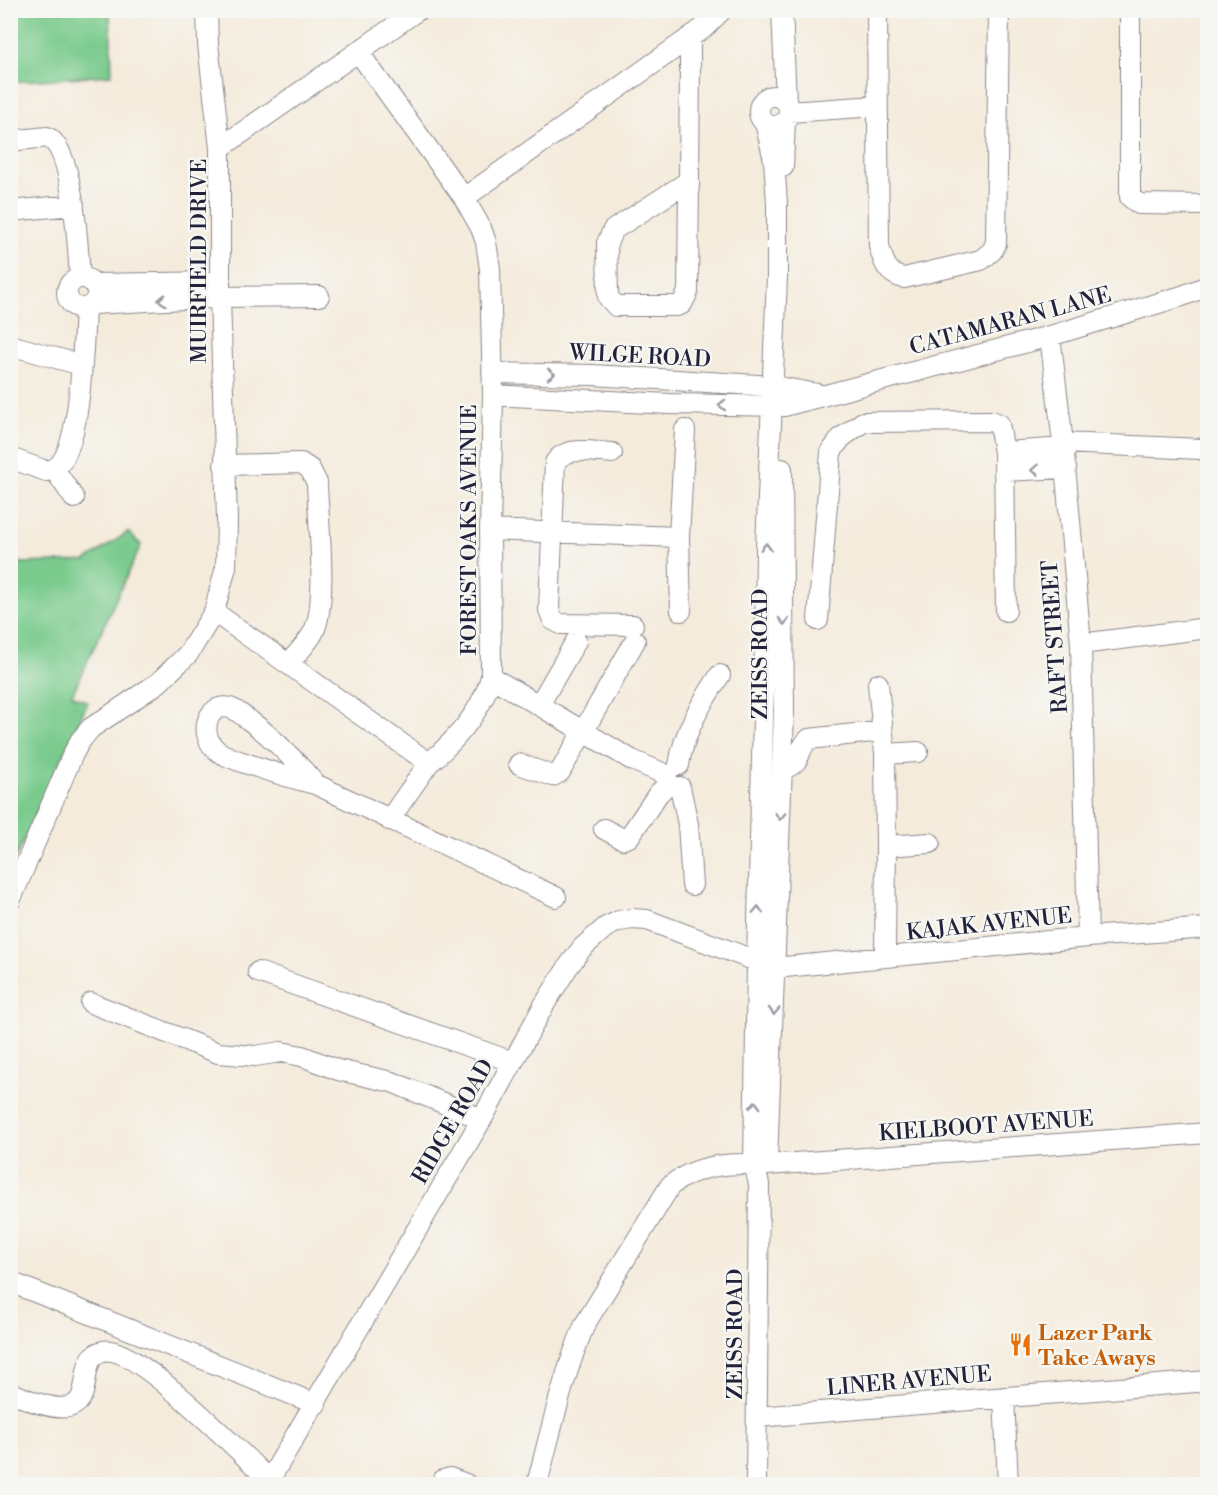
<svg xmlns="http://www.w3.org/2000/svg" width="1218" height="1495" font-family="'Libre Bodoni',serif">
<style>
.green{fill:#7acb8d;stroke:#4e7664;stroke-width:1.5}
.lines{fill:none;stroke-linecap:round;stroke-linejoin:round}
.minor-casing{stroke:#8b868b;stroke-width:22}
.minor{stroke:#fff;stroke-width:20}
.oneway{stroke:#9c9ca7}
.labels{text-anchor:middle;stroke-width:5;stroke-linejoin:round;paint-order:stroke}
.street-label{font-size:22px;fill:#22223b;stroke:#f6f6f2}
.food-label{font-size:22px;font-weight:bold;fill:#c56008;stroke:#f6f6f2;text-anchor:start}
</style>
<rect width="100%" height="100%" fill="#f6f6f2"/>
<filter id="ink" filterUnits="userSpaceOnUse"><feTurbulence type="fractalNoise" baseFrequency=".0167" numOctaves="2"/><feDisplacementMap in="SourceGraphic" scale="12" xChannelSelector="R" yChannelSelector="G"/><feConvolveMatrix kernelMatrix="1 2 1 2 8 2 1 2 1" color-interpolation-filters="sRGB"/></filter>
<filter id="wash" filterUnits="userSpaceOnUse"><feTurbulence type="fractalNoise" baseFrequency=".008" numOctaves="4" result="noise"/><feDisplacementMap in="SourceGraphic" scale="24" xChannelSelector="R" yChannelSelector="G"/><feGaussianBlur stdDeviation="1.35" result="paint"/><feColorMatrix in="noise" values="0 0 0 0 0 0 0 0 0 0 0 0 0 0 0 0 0 1.4 0 .05"/><feComposite in="paint" operator="in"/></filter>
<g filter="url(#wash)">
<rect width="100%" height="100%" fill="#f4ebdb"/>
<!-- green -->
<path class="green" d="M11,10L110,11L112,75L11,82Z
M128,532L141,545L72,695L88,702L11,868V553L21,563L85,561Z"/>
</g>
<g filter="url(#ink)">
<g class="lines">
<defs>
<path id="minor" d="M782,10L786,102
M877,10L879,246C883,261 887,275 904,278L981,260L992,251L996,243L999,10
M1130,10V197L1139,204L1208,205
M759 111a15 15 0 1 1 30 0a15 15 0 1 1-30 0Z
M789,112L876,106
M10,141L47,137C74,148 78,250 80,278
M220,148L418,10
M783,167L785,121
M689,181L613,230L607,243L608,297L616,306H677L682,304L688,292L690,64V37
M464,198L706,26L722,10
M10,211L74,205
M67 293a15 15 0 1 1 30 0a15 15 0 1 1-30 0Z
M94,284L220,282
M93,304L220,297L319,296
M1050,336L1063,443L1081,644L1088,937
M10,345L81,365
M492,373L593,375L773,386L818,394
M493,395L670,404L784,406L1050,336L1182,296L1208,286
M1063,443L1202,449L1208,453
M1004,452L1064,448
M612,453C594,452 564,445 555,463L549,610L553,620L561,624L633,625
M10,458L46,471L54,469L74,498
M224,465L301,463L310,469L317,483C318,519 328,600 314,631C308,643 297,654 288,664
M54,469C82,453 83,341 85,309
M1004,471L1066,468
M490,530L679,537
M681,611L679,537L685,430
M214,612L429,763C455,741 482,711 491,677L490,530L493,395L490,269L486,242L481,228L464,198L359,53
M818,620L831,452L841,438L863,422L992,421L999,424L1004,452L1006,611
M1081,644L1208,628
M491,677L632,760L667,775
M878,684L885,754L886,846L885,957
M539,705L576,641
M885,754L918,752
M519,764L553,776L560,772L635,641
M679,765C684,731 701,704 720,675
M782,770C806,760 795,751 809,739L882,731
M315,784C295,760 275,739 249,720C243,716 237,710 230,708C206,702 197,737 219,752C227,757 236,760 245,763C268,771 291,778 315,784L556,897
M680,787L688,824L692,885
M389,820L429,763
M604,829L623,839L629,837L658,794L669,783
M886,846L930,843
M10,901L73,754L80,741L91,728L158,683L188,654L214,612L226,567L227,519L220,297V148L208,44L207,10
M258,972L513,1062
M91,1003L218,1053L255,1056L281,1052L302,1056L338,1070L392,1082L482,1119
M767,1162L784,712L782,469
M10,1282L316,1404
M10,1392C118,1441 65,1360 103,1351C134,1343 245,1457 270,1481
M1004,1397L1008,1484
M757,1417L1208,1381
M267,1484L482,1119L544,1005L568,967L582,948L606,927L619,921L632,919L647,920L775,968L1088,937L1208,928
M441,1484L443,1480L450,1478L466,1484
M537,1484C551,1431 563,1375 585,1324L670,1186C697,1164 733,1162 767,1165L1208,1133
M756,1484L759,1184L754,1164L757,962L765,637L766,547L777,277V203L774,160L765,123"/>
</defs>
<!-- minor casing -->
<use href="#minor" class="minor-casing"/>
<!-- minor -->
<use href="#minor" class="minor"/>
</g>
<!-- one-way arrows -->
<defs><path id="oneway-chevron" d="M-2-3.5L2.5 0L-2 3.5" fill="none" stroke-width="1.6" stroke-linecap="round" stroke-linejoin="round" transform="scale(1.5)"/></defs>
<g class="oneway">
<use href="#oneway-chevron" transform="translate(162 300) rotate(176)"/>
<use href="#oneway-chevron" transform="translate(551 374) rotate(1)"/>
<use href="#oneway-chevron" transform="translate(722 405) rotate(-179)"/>
<use href="#oneway-chevron" transform="translate(1035 470) rotate(177)"/>
<use href="#oneway-chevron" transform="translate(766 547) rotate(-88)"/>
<use href="#oneway-chevron" transform="translate(784 621) rotate(90)"/>
<use href="#oneway-chevron" transform="translate(780 816) rotate(92)"/>
<use href="#oneway-chevron" transform="translate(758 910) rotate(-88)"/>
<use href="#oneway-chevron" transform="translate(774 1011) rotate(92)"/>
<use href="#oneway-chevron" transform="translate(755 1105) rotate(-89)"/>
</g>
</g>
<!-- icons -->
<defs>
<symbol id="restaurant-bare" viewBox="-9 -9 18 18"><path d="M-5-6h1v4h1v-4h1v4h1v-4h1v5L-1.5 .5V6h-2V.5L-5-1ZM5-6V6H3V1.5H1.5Q1.5-4 5-6Z" fill="#e8710a" stroke="#f6f6f2" stroke-width="2.5" paint-order="stroke"/></symbol>
</defs>
<g fill-rule="evenodd">
<use href="#restaurant-bare" x="1004" y="1328" width="33" height="33"/>
</g>
<g class="labels">
<!-- street labels -->
<g class="street-label">
<text transform="translate(198 261) rotate(-90)" y="8">MUIRFIELD DRIVE</text>
<text transform="translate(1010 320) rotate(-15)" y="8">CATAMARAN LANE</text>
<text transform="translate(640 355) rotate(3)" y="8">WILGE ROAD</text>
<text transform="translate(468 530) rotate(-90)" y="8">FOREST OAKS AVENUE</text>
<text transform="translate(1054 637) rotate(-94)" y="8">RAFT STREET</text>
<text transform="translate(759 654) rotate(-90)" y="8">ZEISS ROAD</text>
<text transform="translate(989 923) rotate(-6)" y="8">KAJAK AVENUE</text>
<text transform="translate(452 1121) rotate(-60)" y="8">RIDGE ROAD</text>
<text transform="translate(986 1125) rotate(-4)" y="8">KIELBOOT AVENUE</text>
<text transform="translate(734 1334) rotate(-90)" y="8">ZEISS ROAD</text>
<text transform="translate(909 1380) rotate(-5)" y="8">LINER AVENUE</text>
</g>
<!-- food labels -->
<g class="food-label">
<text x="1038" y="1340">Lazer Park<tspan x="1038" dy="25">Take Aways</tspan></text>
</g>
</g>
<!-- margin -->
<rect width="1218" height="1495" fill="none" stroke="#f6f6f2" stroke-width="36"/>
</svg>
